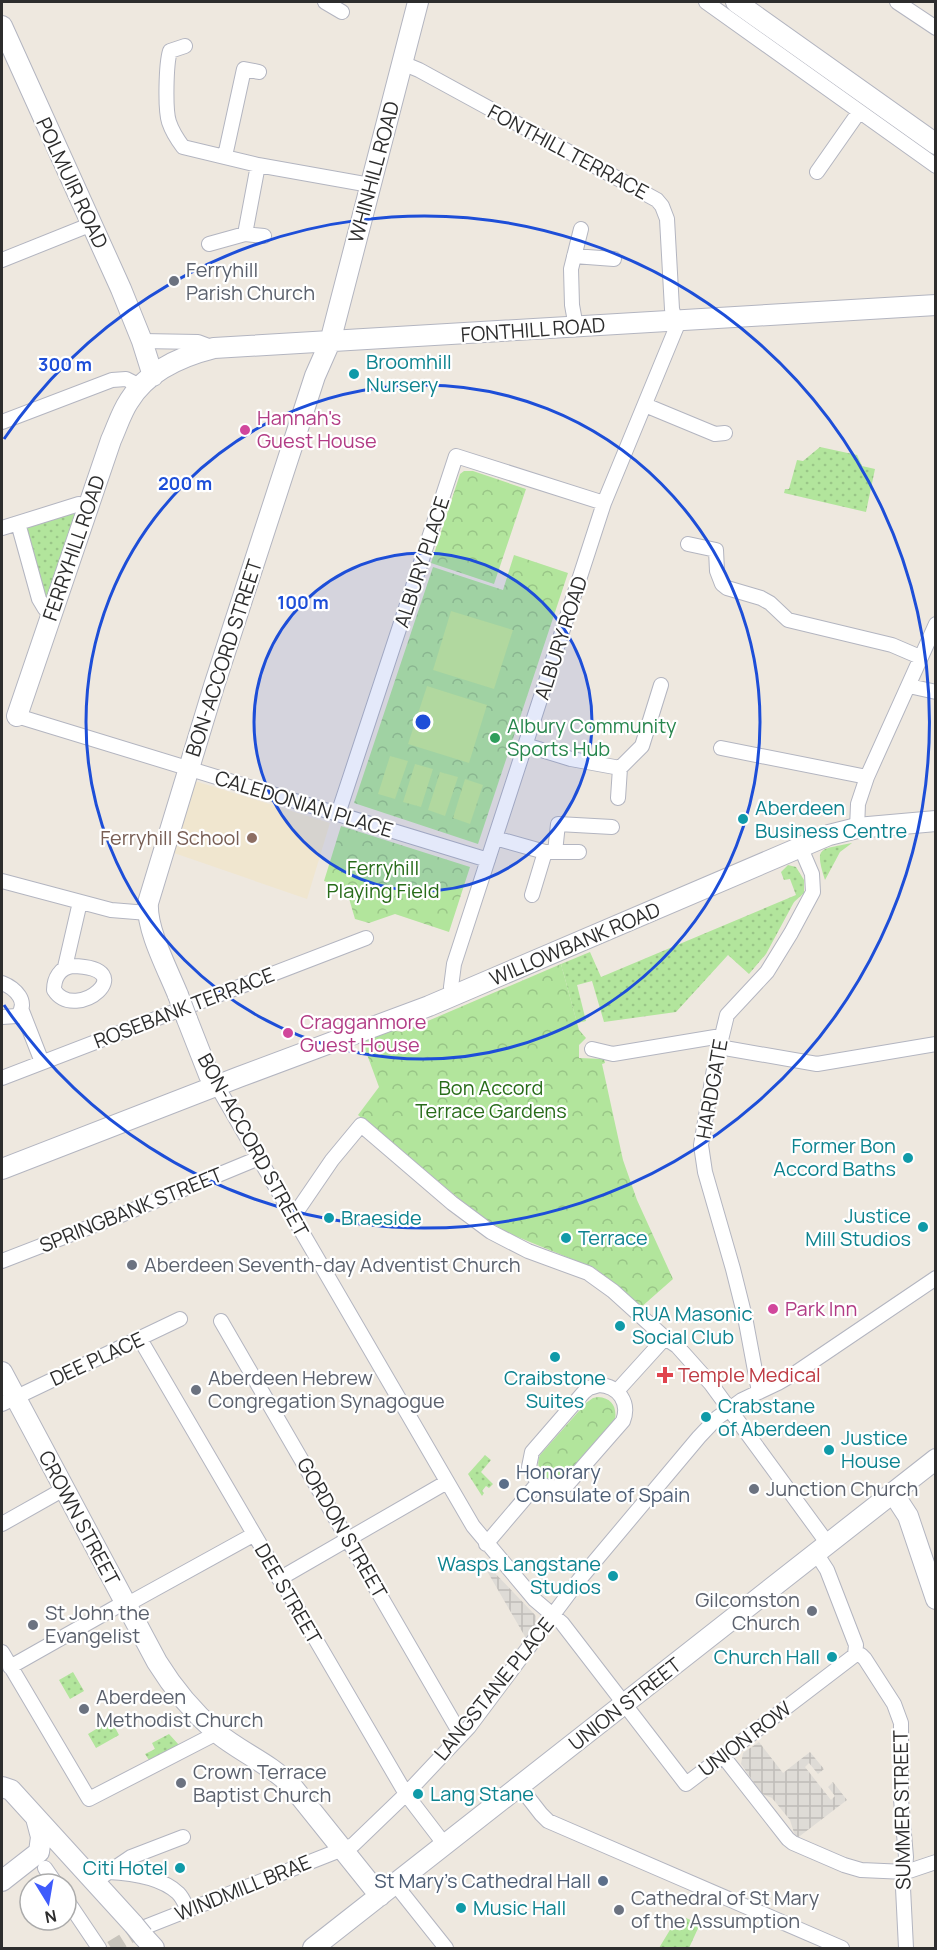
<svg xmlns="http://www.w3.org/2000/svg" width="937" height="1950" font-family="Manrope,sans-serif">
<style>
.education{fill:#f0e6cf}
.grass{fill:url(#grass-dots)}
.park{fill:url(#park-crowns)}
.pitch{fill:#c5ec98}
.plaza{fill:url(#plaza-grid)}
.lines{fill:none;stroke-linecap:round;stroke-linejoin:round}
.street-tunnel{stroke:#c7c3bb;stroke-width:14;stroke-dasharray:14 7;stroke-linecap:butt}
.street-casing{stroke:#b3b5c0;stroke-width:16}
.secondary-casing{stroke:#b3b5c0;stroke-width:22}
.street{stroke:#fff;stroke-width:14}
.secondary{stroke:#fff;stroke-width:20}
.secondary-bridge-casing{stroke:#b3b5c0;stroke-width:22;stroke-linecap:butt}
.secondary-bridge{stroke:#fff;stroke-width:20}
.ring{fill:none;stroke:#1d4ed8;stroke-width:3}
.worship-dot{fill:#6b7280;stroke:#fff;stroke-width:2}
.culture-dot{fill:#0f9aa8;stroke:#fff;stroke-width:2}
.hotel-dot{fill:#d1479c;stroke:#fff;stroke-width:2}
.leisure-dot{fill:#2e9e5b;stroke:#fff;stroke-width:2}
.education-dot{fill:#8d6e63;stroke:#fff;stroke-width:2}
.health-dot{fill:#e0444e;stroke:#fff;stroke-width:2}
.service-dot{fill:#5c6f8a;stroke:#fff;stroke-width:2}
.labels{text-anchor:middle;stroke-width:4.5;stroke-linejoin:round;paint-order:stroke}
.street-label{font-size:20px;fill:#2d2d2d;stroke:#fff}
.worship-label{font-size:20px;fill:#5b616d;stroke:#fff;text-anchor:start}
.culture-label{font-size:20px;fill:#0d838f;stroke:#fff;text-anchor:start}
.hotel-label{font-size:20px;fill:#b23c85;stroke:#fff;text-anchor:start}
.leisure-label{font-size:20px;fill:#27864d;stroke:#fff;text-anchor:start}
.education-label{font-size:20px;fill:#785e54;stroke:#fff;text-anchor:end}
.park-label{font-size:20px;fill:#286c1a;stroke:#fff}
.health-label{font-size:20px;fill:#be3a42;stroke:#fff;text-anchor:start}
.service-label{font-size:20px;fill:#4e5e75;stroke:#fff;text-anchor:start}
.centre{fill:#1d4ed8;stroke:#fff;stroke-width:3}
.ring-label{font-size:18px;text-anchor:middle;font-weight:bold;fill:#1d4ed8;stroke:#fff;stroke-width:4.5;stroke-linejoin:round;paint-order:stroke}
</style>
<defs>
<pattern id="grass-dots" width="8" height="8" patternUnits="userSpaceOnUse" patternTransform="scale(1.5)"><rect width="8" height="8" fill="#b2e59c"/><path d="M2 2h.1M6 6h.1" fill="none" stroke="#99c587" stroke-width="1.8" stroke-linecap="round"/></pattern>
<pattern id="park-crowns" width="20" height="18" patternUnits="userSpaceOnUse" patternTransform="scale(1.5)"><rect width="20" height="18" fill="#b2e59c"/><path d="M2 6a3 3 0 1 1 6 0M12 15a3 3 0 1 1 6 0" fill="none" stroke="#99c587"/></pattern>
<pattern id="plaza-grid" width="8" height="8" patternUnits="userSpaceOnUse" patternTransform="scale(1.5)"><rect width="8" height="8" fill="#dedbd6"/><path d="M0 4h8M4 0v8" fill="none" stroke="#bfbcb8"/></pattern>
</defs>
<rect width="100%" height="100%" fill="#eee8df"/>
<!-- education -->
<path class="education" d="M195,781L330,823L307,899L174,853Z"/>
<!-- grass -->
<path class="grass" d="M820,447L857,455L862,466L875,469L866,512L784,493L785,489H789L797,460L803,461Z
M79,504L45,609L18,523Z
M852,843L840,852L825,880C814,845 820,850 852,843Z
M788,865L796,867L804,880V893L794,902L766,954L749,974L728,955L676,1012L604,1022L592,981L577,985L586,1021L577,1023L561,964L590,952L601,977L796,895L790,879L784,880L781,872Z
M485,1455L491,1460L481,1472L493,1484L489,1488L486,1486L482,1491L484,1493L482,1496L468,1474Z
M73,1672L84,1691L70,1699L59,1680Z
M111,1720L119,1735L96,1748L88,1734Z
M169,1734L179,1745L149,1760L145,1754L155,1749L152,1743Z
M679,1915L700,1924L689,1948H659Z"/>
<!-- park -->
<path class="park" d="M464,471H473L526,489L494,584L431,563L460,474Z
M514,555L568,573L478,844L354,803L433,567L503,590Z
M341,826L470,867L449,932L395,914L369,923L355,919L346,888L324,881Z
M561,964L579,1030L586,1038L579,1045V1058L604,1059L605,1063L602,1064L623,1160L637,1200L673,1279L639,1309L616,1285L596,1269L508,1233L479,1215L358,1115L379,1087L362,1041L390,1030L402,1032Z
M598,1397C612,1398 617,1407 615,1420L568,1474L557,1479L547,1478C539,1472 536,1464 540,1455L586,1403L593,1398Z"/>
<!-- pitch -->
<path class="pitch" d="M451,611L513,630L494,689L433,670Z
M427,686L487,705L469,763L408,744Z
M390,756L408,761L395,799L378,794Z
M415,764L433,769L421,807L403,802Z
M440,772L458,777L445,816L428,810Z
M465,779L483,785L470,824L453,818Z"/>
<!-- plaza -->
<path class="plaza" d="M490,1568L536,1616V1626L527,1640L487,1571Z
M759,1742L783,1773L810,1752L824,1769L818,1774L809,1763L805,1767L831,1800L835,1796L828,1787L833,1782L847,1800L796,1839L790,1820L772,1798L762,1794L741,1764L743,1753Z"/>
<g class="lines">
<!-- street-tunnel -->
<path class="street-tunnel" d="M111,1948L145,1927"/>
<defs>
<path id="street" d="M325,2L342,12
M706,2L936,166
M897,2L936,28
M185,46L170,51C166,64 165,110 169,122C172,131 177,139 183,147L258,165L370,185
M402,63L419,70L657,200L662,206L667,219L672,309L677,326L604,503L454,964L451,987L454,995
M225,156L244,69L259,72
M817,172L859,112
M245,234L258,165
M209,244L245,234L264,236
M574,256L614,259
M2,260L92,224
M576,327L572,305L571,269L581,229
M142,341L198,342L214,348
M645,405L715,434L725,433
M2,422L112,380L126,379L140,386
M18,523L39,599L45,609L53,612
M2,528L79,504L89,507
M688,544L716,550L717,571L722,584L727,588L761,598L770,603L788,620L892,645L920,657
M909,686L936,692
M17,716L488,860
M525,745L571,759L620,768
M721,748L867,777
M618,798L620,768L642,746L661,685
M338,814L456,456L604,503
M857,828L858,804L867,777L936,624
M495,838L545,852H555L558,824L612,827
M555,852H579
M2,881L111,910L148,913
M532,895L545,852
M72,966C144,967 76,1024 54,990C54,978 60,968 72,966Z
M65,967L80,902
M2,983C15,988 30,1002 17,1016L2,1017
M22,1011L42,1062
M719,1047L817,1064L936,1044
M592,1049L613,1054L721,1036
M2,1078L366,938
M217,1086L473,1526L535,1600L562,1623L686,1784L855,1655
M293,1217L332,1160L361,1125L452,1203L491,1232L528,1251L588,1273L613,1291L665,1338L677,1346L711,1384L828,1544
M2,1261L121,1215L259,1158
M221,1321L461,1735
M140,1339L406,1794L445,1845
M599,1385C619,1386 630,1403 623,1421L567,1485L551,1488L538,1483L529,1467L532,1452L584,1392L589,1388Z
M617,1391L665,1338
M759,1392L745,1317L733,1269L705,1172L701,1145L714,1069L727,1015L767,972L791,933L813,892L812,874L800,846
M2,1404L180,1319
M2,1524L64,1489
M486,1544L538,1483
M816,1553L827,1570L856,1645L855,1655
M279,1579L447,1482
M126,1605L253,1535
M2,1652L89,1799L217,1733
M855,1655H861L865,1659L894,1704L901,1723V1799L906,1857L903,1888L906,1948
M10,1667L125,1602
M723,1756L788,1839L793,1843L844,1865L861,1870L906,1872L936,1862
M520,1787L541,1814L548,1821L842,1948
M45,1868L56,1884
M108,1872C130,1873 161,1877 178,1893C183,1898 185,1904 188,1910
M94,1882L131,1857L183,1837
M395,1884L446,1948
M66,1899L99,1948
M145,1927L353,1845L406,1794L469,1727L579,1580L699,1437L717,1418L742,1400L778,1383L797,1372L936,1278"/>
<path id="secondary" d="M736,2L936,144
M2,26L121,289L142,341L153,376
M17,716L111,440C117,427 121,413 129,401C147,371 182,356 214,348L936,305
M178,995C168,970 146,929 148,903L214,686L315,376L330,342L418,2
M187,1019L209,1075L217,1086
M2,1169L239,1077L429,1006L829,835L857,828L936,821
M2,1372L157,1662C173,1688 193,1712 216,1732C240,1752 269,1763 291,1785L380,1896
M893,1493L908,1516L936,1599
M2,1787L11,1790L134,1925
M2,1881L39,1852L41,1837L36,1818
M143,1936L154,1948
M313,1948L936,1459"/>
</defs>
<!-- street casing -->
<use href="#street" class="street-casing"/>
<!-- secondary casing -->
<use href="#secondary" class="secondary-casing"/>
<!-- street -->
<use href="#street" class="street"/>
<!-- secondary -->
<use href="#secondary" class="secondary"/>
<defs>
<path id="secondary-bridge" d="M178,995L187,1019
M134,1925L143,1936"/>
</defs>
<!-- secondary-bridge casing -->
<use href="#secondary-bridge" class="secondary-bridge-casing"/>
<!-- secondary-bridge -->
<use href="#secondary-bridge" class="secondary-bridge"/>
</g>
<!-- distance rings -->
<circle cx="423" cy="722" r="169" fill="#1d4ed8" fill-opacity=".12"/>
<g class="ring">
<circle cx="423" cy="722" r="169"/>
<circle cx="423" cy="722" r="337"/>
<path d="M4 439A506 506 0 1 1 4 1005"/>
</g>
<!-- markers -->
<g class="worship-dot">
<circle cx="174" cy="281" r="6"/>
<circle cx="132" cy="1265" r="6"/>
<circle cx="196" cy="1390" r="6"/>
<circle cx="754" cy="1489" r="6"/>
<circle cx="812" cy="1611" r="6"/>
<circle cx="33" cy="1625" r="6"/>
<circle cx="84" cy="1709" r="6"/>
<circle cx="181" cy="1783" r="6"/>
<circle cx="619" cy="1910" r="6"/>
</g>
<g class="culture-dot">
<circle cx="354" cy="374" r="6"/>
<circle cx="743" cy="819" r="6"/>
<circle cx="908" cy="1158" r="6"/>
<circle cx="329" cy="1218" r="6"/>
<circle cx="923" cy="1227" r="6"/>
<circle cx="566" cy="1238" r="6"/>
<circle cx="620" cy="1326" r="6"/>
<circle cx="555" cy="1357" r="6"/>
<circle cx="706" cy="1417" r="6"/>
<circle cx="829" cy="1450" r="6"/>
<circle cx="613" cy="1576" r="6"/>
<circle cx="832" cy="1657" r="6"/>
<circle cx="418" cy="1794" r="6"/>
<circle cx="180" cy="1868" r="6"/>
<circle cx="461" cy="1908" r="6"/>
</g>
<g class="hotel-dot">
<circle cx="245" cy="430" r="6"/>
<circle cx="288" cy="1033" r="6"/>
<circle cx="773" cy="1309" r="6"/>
</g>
<circle class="leisure-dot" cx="495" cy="738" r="6"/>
<circle class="education-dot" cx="252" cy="838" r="6"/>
<path class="health-dot" d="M662 1366h6v6h6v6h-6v6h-6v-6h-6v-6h6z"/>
<g class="service-dot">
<circle cx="504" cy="1484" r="6"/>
<circle cx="603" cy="1881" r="6"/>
</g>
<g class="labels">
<!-- street labels -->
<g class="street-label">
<text transform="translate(568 152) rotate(28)" y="7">FONTHILL TERRACE</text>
<text transform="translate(374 172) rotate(-75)" y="7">WHINHILL ROAD</text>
<text transform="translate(72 183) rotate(65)" y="7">POLMUIR ROAD</text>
<text transform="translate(533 330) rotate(-4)" y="7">FONTHILL ROAD</text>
<text transform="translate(74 548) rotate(-71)" y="7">FERRYHILL ROAD</text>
<text transform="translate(422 562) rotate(-72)" y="7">ALBURY PLACE</text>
<text transform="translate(561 638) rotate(-72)" y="7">ALBURY ROAD</text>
<text transform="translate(224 658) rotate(-72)" y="7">BON-ACCORD STREET</text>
<text transform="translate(304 804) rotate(17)" y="7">CALEDONIAN PLACE</text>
<text transform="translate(575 944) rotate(-23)" y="7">WILLOWBANK ROAD</text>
<text transform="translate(184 1008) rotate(-21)" y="7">ROSEBANK TERRACE</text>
<text transform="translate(712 1089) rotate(-80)" y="7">HARDGATE</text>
<text transform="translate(253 1145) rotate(61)" y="7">BON-ACCORD STREET</text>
<text transform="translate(131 1210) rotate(-22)" y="7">SPRINGBANK STREET</text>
<text transform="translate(97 1359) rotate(-25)" y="7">DEE PLACE</text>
<text transform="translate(79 1518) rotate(62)" y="7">CROWN STREET</text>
<text transform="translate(342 1528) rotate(60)" y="7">GORDON STREET</text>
<text transform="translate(288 1594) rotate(60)" y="7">DEE STREET</text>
<text transform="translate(494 1689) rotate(-51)" y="7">LANGSTANE PLACE</text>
<text transform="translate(625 1704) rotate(-38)" y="7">UNION STREET</text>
<text transform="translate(745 1739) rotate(-37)" y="7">UNION ROW</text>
<text transform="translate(902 1810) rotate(-91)" y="7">SUMMER STREET</text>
<text transform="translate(243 1888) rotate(-22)" y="7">WINDMILL BRAE</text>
</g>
<!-- worship labels -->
<g class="worship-label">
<text x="186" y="277">Ferryhill<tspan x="186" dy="23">Parish Church</tspan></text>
<text x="144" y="1272">Aberdeen Seventh-day Adventist Church</text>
<text x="208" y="1385">Aberdeen Hebrew<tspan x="208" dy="23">Congregation Synagogue</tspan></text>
<text x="766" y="1496">Junction Church</text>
<text x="800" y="1607" text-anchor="end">Gilcomston<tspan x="800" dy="23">Church</tspan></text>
<text x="45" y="1620">St John the<tspan x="45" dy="23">Evangelist</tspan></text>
<text x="96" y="1704">Aberdeen<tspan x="96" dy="23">Methodist Church</tspan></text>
<text x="193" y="1779">Crown Terrace<tspan x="193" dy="23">Baptist Church</tspan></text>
<text x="631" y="1905">Cathedral of St Mary<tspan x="631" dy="23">of the Assumption</tspan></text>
</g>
<!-- culture labels -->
<g class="culture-label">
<text x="366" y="369">Broomhill<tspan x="366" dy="23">Nursery</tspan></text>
<text x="755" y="815">Aberdeen<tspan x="755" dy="23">Business Centre</tspan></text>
<text x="896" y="1153" text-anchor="end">Former Bon<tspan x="896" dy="23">Accord Baths</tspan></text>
<text x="911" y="1223" text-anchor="end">Justice<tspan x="911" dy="23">Mill Studios</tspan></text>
<text x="341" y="1225">Braeside</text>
<text x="578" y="1245">Terrace</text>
<text x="632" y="1321">RUA Masonic<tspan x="632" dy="23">Social Club</tspan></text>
<text x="555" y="1385" text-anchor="middle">Craibstone<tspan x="555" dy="23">Suites</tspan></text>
<text x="718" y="1413">Crabstane<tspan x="718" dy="23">of Aberdeen</tspan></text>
<text x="841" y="1445">Justice<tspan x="841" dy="23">House</tspan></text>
<text x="601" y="1571" text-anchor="end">Wasps Langstane<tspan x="601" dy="23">Studios</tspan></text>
<text x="820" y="1664" text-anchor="end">Church Hall</text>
<text x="430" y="1801">Lang Stane</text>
<text x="168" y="1875" text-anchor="end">Citi Hotel</text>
<text x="473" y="1915">Music Hall</text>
</g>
<!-- hotel labels -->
<g class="hotel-label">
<text x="257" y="425">Hannah's<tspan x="257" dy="23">Guest House</tspan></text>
<text x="300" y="1029">Cragganmore<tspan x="300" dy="23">Guest House</tspan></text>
<text x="785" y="1316">Park Inn</text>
</g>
<!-- leisure labels -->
<g class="leisure-label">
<text x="507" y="733">Albury Community<tspan x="507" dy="23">Sports Hub</tspan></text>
</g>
<!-- education labels -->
<g class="education-label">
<text x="240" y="845">Ferryhill School</text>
</g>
<!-- park labels -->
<g class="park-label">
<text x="383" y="875">Ferryhill<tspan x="383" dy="23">Playing Field</tspan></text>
<text x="491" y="1095">Bon Accord<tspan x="491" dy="23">Terrace Gardens</tspan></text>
</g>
<!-- health labels -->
<g class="health-label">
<text x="678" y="1382">Temple Medical</text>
</g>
<!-- service labels -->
<g class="service-label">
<text x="516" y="1479">Honorary<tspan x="516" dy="23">Consulate of Spain</tspan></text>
<text x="591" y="1888" text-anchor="end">St Mary's Cathedral Hall</text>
</g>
</g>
<circle cx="423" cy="722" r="9" class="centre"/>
<g class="ring-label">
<text x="65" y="371">300 m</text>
<text x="185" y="490">200 m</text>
<text x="303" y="609">100 m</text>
</g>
<!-- border -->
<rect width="937" height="1950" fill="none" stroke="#2d2d2d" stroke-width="6"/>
<!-- north arrow -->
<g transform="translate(48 1902) rotate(169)"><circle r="28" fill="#ffffff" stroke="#ababab" stroke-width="1.5"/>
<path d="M0-4.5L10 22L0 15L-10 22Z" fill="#3f5bfc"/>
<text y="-9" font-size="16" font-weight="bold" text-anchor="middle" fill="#2d2d2d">N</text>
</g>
</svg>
